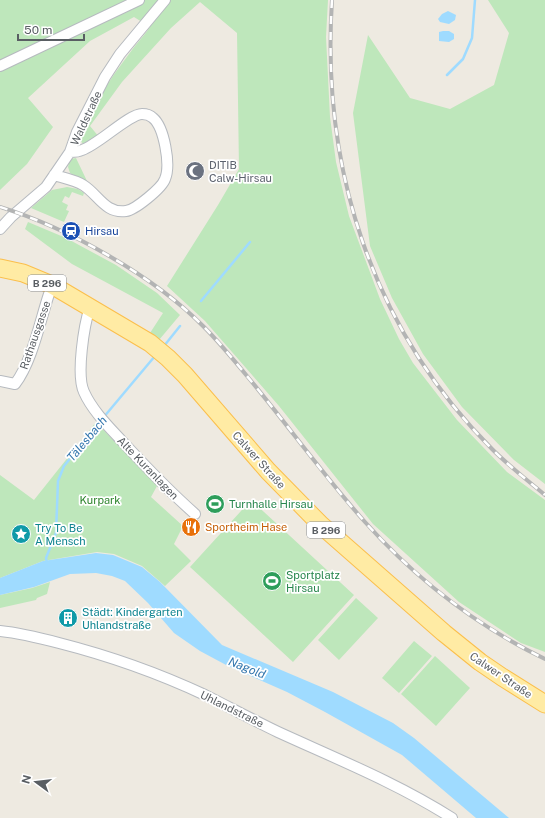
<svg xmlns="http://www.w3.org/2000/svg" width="545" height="818" font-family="'Public Sans',sans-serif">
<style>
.green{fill:#bee7bb}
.water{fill:#9fdbff}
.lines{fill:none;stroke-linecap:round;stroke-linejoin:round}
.stream{stroke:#9fdbff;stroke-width:2.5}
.street-casing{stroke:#b6babf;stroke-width:12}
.primary-casing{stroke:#fbbf4c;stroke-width:19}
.street{stroke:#fff;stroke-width:10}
.primary{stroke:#ffeba4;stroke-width:17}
.rail-casing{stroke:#b3b4b4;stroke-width:4}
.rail{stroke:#fff;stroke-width:2.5;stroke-dasharray:8;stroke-linecap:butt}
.labels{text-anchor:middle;stroke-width:3.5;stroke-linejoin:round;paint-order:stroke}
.shield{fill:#fff;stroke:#8b8e92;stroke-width:1}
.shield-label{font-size:10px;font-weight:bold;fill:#595e63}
.street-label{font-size:11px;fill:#595e63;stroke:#fff}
.worship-label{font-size:11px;fill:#5b616d;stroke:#fff;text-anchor:start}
.transit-label{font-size:11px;fill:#164399;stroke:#fff;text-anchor:start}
.park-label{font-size:11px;fill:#2f852e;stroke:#fff}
.leisure-label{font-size:11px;fill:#27864d;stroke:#fff;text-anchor:start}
.food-label{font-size:11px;fill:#c56008;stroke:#fff;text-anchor:start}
.culture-label{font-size:11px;fill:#0d838f;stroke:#fff;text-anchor:start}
.water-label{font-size:12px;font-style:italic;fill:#3477ae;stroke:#fff}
</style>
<rect width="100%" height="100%" fill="#eeeae1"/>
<!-- green -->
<path class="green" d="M0,0H328L326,37L330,117L336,162L349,216L380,299L399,339L413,363L457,420L507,472L545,500V652L521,643L459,602L373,524L279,406L205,321L167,286L218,205L239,169L237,33L200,2L171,28L122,82L90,126L99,137L86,144H83L80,140C90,109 109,80 129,54C135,45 144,36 150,27L134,17L90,41L28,98L53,127L27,164L0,190Z
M488,0H545V484L514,460L462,407L423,354L392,298L370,246L353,113L368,35L410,98L450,109L494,85L509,33Z
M76,158L87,181L86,182L70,173L68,167L70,159Z
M67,187L78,189L84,193L83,196L72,192L69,198L65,196L62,202L68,205L66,210L69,211L64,222L31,208L52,190Z
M28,222L66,238L116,265L157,293L180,315L159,340L150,333L163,313L72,264L25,229Z
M96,422L157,486L151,497L183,526L174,544L191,561L165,586L142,566L114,554L97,552L43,561L0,578V475L34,500Z
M251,500L354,595L293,662L190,567Z
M50,582L47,594L37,598L36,600L0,608V595L32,588Z
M356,598L378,618L339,660L318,640Z
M414,641L432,656L399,693L382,678Z
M435,656L470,688L436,726L401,694Z"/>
<!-- water -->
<path class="water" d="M448,11L456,15L455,20L449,24L440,22L438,19L442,14Z
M443,31H449L454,34V39L449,42L439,41V32Z
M96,553L113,555L142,567L160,582L222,645L333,692L393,723L414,738L509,818H476L402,755L325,712L287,692L228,666L200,651L174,633L148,603L125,581L112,576L96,573L70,574L34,587L0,595V578L43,561Z"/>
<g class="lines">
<!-- stream -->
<path class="stream" d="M447,75L463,59L472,38L475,0
M201,301L250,242
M164,346L180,326
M103,418L155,356
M47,563L46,558L56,533L58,481L64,466L100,422"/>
<defs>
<path id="street" d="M0,66L139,0
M54,175C64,178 75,180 83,185C98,194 105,214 126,211C135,210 162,188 165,179C171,165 164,127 153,118C150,115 146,114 142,114C129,114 98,145 82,150C78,152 74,152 70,152
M0,229L11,217L46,187L70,152L77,132L105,77L120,54L165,0
M90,307C84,325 76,375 84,392C92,410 108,426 121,440C145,466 169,491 195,514
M0,381L15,384C32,362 40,321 49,294
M0,631C20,633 40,638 59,643C110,656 158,673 205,695C229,707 253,720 278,732C337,759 397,783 452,818"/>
<path id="primary" d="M0,268L23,273L52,285L150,343L168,358L185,375L268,471L321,525L444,633L480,662L502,677L545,704"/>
</defs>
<!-- street casing -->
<use href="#street" class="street-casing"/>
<!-- primary casing -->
<use href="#primary" class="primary-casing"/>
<!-- street -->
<use href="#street" class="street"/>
<!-- primary -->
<use href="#primary" class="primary"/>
<defs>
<path id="rail" d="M332,0C321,169 372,328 492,449C509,466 527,480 545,495
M0,207C68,228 154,276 204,327C219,342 233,359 247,376C287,424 323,475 365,522C415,578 477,626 545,659"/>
</defs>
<!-- rail casing -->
<use href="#rail" class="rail-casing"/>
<!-- rail -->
<use href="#rail" class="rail"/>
</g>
<!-- icons -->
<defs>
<symbol id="mosque-disc" viewBox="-11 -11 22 22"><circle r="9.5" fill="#6b7280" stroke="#fff"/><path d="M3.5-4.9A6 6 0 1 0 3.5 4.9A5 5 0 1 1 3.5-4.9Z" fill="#fff"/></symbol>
<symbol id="station-disc" viewBox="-11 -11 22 22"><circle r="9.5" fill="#1a4fb4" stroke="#fff"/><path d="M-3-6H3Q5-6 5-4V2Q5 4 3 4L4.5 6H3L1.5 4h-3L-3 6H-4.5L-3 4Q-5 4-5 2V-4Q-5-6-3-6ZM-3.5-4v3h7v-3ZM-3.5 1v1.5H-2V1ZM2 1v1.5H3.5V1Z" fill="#fff"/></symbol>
<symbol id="stadium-disc" viewBox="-11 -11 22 22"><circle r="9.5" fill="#2e9e5b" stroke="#fff"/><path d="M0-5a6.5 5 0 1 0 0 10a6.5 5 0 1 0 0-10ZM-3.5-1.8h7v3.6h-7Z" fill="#fff"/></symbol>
<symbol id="restaurant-disc" viewBox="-11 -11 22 22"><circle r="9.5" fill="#e8710a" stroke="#fff"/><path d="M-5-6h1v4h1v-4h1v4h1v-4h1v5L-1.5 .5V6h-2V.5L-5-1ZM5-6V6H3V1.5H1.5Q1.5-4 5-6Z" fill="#fff"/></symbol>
<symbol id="sight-disc" viewBox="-11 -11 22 22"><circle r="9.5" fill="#0f9aa8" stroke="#fff"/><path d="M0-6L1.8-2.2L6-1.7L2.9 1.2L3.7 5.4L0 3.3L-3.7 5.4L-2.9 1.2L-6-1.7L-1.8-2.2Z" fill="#fff"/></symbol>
<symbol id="building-disc" viewBox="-11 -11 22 22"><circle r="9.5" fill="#0f9aa8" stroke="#fff"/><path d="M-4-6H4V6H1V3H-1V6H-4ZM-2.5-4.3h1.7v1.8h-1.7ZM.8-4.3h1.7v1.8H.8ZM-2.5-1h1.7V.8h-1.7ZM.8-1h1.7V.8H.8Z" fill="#fff"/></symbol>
</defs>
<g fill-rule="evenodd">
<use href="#mosque-disc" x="184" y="160" width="22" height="22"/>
<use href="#station-disc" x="60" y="220" width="22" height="22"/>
<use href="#stadium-disc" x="204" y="493" width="22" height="22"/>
<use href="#restaurant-disc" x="180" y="516" width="22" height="22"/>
<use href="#sight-disc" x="10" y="523" width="22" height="22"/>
<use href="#stadium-disc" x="261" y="570" width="22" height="22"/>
<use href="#building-disc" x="57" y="607" width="22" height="22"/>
</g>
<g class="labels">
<!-- shield labels -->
<g class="shield">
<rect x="28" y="275" width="38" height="16" rx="3"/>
<rect x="307" y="522" width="38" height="16" rx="3"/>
</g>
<g class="shield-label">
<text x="47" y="287">B 296</text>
<text x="326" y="534">B 296</text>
</g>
<!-- street labels -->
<g class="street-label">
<text transform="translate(86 118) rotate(-65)" y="4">Waldstraße</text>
<text transform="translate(35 335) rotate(-71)" y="4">Rathausgasse</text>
<text transform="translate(259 460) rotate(48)" y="4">Calwer Straße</text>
<text transform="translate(148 468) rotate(46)" y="4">Alte Kuranlagen</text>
<text transform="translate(501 675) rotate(34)" y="4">Calwer Straße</text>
<text transform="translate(232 709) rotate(26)" y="4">Uhlandstraße</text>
</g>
<!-- worship labels -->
<g class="worship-label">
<text x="209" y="169">DITIB<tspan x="209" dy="13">Calw-Hirsau</tspan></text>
</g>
<!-- transit labels -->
<g class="transit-label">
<text x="85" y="235">Hirsau</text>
</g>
<!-- park labels -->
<g class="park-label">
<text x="100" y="504">Kurpark</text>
</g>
<!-- leisure labels -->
<g class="leisure-label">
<text x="229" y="508">Turnhalle Hirsau</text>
<text x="286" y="579">Sportplatz<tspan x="286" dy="13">Hirsau</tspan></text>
</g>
<!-- food labels -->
<g class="food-label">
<text x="205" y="531">Sportheim Hase</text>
</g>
<!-- culture labels -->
<g class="culture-label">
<text x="35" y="532">Try To Be<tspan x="35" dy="13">A Mensch</tspan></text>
<text x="82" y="616">Städt: Kindergarten<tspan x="82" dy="13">Uhlandstraße</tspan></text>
</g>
<!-- water labels -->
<g class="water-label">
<text transform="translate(87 439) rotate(-50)" y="4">Tälesbach</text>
<text transform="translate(247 668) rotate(22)" y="4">Nagold</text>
</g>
</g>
<!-- north arrow -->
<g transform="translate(36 782) rotate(285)" stroke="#ffffff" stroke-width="3" paint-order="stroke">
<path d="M0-3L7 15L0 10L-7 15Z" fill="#595e63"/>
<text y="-6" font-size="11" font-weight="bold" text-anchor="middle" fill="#595e63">N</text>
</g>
<!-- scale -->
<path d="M18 34v6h66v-6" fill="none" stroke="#595e63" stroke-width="2"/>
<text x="24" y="34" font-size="12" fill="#595e63" stroke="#ffffff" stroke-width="3" paint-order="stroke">50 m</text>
</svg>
